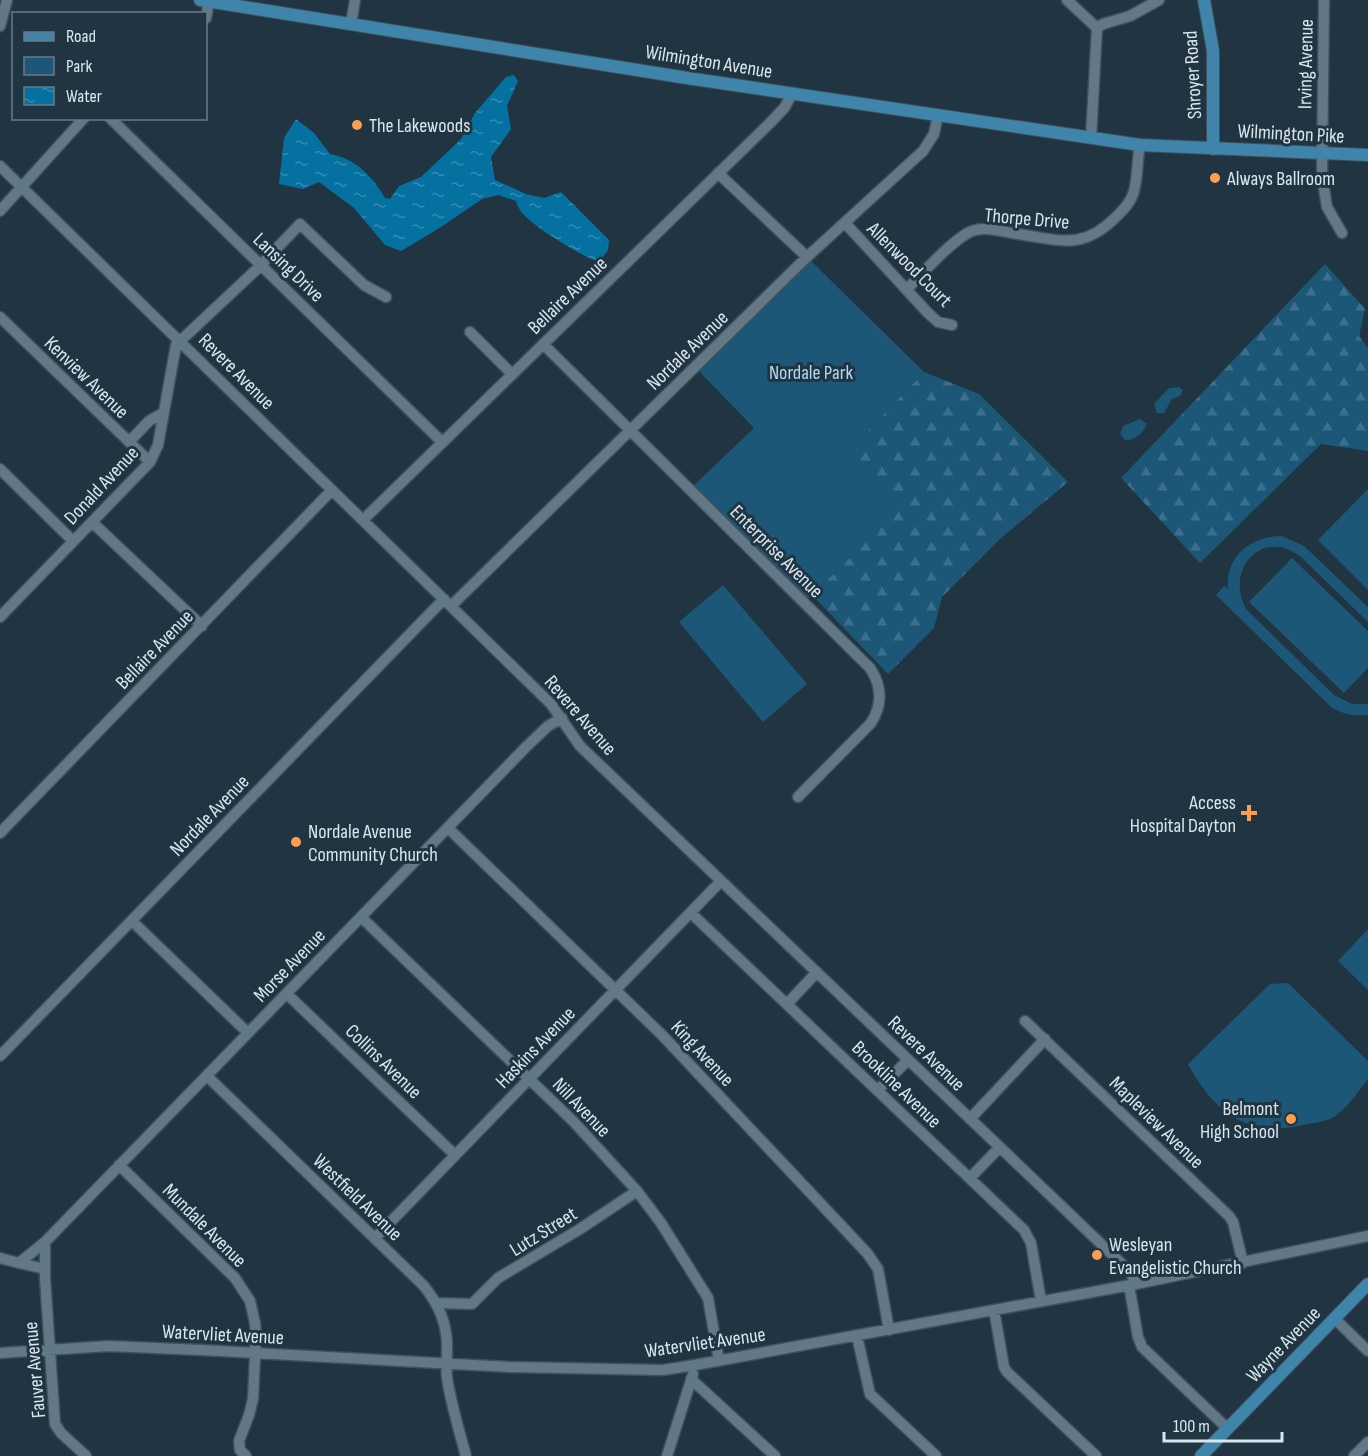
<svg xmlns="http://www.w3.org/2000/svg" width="1368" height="1456" font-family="'Sofia Sans Condensed',sans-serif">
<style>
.forest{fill:url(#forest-firs)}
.park{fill:#1d5778}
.water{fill:url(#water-ripples)}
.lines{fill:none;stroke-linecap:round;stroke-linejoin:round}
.minor-casing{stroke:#3f505b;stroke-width:13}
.major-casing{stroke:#3f505b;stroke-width:14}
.minor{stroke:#627886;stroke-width:10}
.major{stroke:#3f85ab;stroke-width:12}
.poi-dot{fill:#fc9e52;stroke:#203441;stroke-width:2}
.labels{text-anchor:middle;stroke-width:6;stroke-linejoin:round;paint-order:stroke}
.street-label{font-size:20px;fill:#dae6ee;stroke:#203441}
.poi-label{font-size:20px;fill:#dae6ee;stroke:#203441;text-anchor:start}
.park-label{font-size:20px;fill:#b0d9f4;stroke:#203441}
</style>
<defs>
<pattern id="forest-firs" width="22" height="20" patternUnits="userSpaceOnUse" patternTransform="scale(1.5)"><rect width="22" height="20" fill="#1d5778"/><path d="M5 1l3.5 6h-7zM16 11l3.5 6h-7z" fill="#3d6f8c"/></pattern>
<pattern id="water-ripples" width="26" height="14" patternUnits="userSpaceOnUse" patternTransform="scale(1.5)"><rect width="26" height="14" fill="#0571a1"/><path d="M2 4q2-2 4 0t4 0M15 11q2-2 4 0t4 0" fill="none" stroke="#358cb3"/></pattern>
</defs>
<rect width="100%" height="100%" fill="#203441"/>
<!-- forest -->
<path class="forest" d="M1325,264L1365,309L1359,336L1368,348V451L1321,444L1200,563L1121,478Z
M924,372L979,394L1068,482L1001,538L942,597L934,628L888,674L812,595L901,507L846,453Z"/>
<!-- park -->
<path class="park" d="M807,257L924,372L846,453L902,507L804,603L689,490L754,428L695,367Z
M1179,387L1183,390L1180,396L1172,399L1164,413H1157L1154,404L1169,388Z
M1140,419L1147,424C1142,434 1136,440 1125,440L1120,434L1123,426Z
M1368,489V590L1318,540Z
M1282,536L1304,546L1368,607V622L1301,557C1264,527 1224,568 1246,609L1334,695L1352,704H1368V715C1354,717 1343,714 1331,707L1216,595L1224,586L1228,589C1225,556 1251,536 1282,536Z
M1292,558L1368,631V668L1344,693L1249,602Z
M723,585L807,684L763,722L679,622Z
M1368,929V990L1338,961Z
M1288,983L1368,1061V1079C1358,1092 1347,1108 1334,1117C1325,1122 1313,1123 1303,1125C1246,1138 1214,1112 1188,1064L1270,984Z"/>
<!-- water -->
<path class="water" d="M514,75L518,81L507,106L511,129L491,157L495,180L526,194L544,198L561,192L609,240L608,250L599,262C583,257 528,224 520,210C518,207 517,204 516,201L498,195L482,199L441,227L401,251L385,245L354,208L319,182L303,189L279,184L284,138L296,119L314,133L330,154C355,158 373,177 385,198L390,199L399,186L421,177L461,139L475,113L506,77Z"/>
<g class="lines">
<defs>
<path id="minor" d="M1067,0L1097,28L1091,138
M1324,0L1322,176L1327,207L1342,233
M206,18L209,1
M351,24L355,0
M0,26L7,0
M1097,28L1103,24L1130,16L1159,0
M110,118L442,442
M0,166L551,704L580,746L1120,1262L1131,1273L1136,1284
M718,173L807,257
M0,211L84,118
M845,223L928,313L938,322L952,325
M907,289C922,274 954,238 972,231C986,226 1004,232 1018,234C1060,240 1082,251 1116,217C1124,209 1131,202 1134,191C1138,176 1137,160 1140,145
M0,317L150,462
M470,332L512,374
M543,344L870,668C882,686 883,704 871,723L798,797
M129,442L149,421L163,413
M0,469L73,541
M363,520L771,122L785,107L792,93
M93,523L202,626
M451,606L807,257L923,151L934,134L938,115
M0,617L150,462L158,445L176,345L256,270L300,224L364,285L386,297
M448,828L662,1035L867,1253L878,1269L889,1330
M0,833L332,490
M692,914L1024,1230L1031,1243L1041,1301
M361,917L574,1122L637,1191L661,1223L708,1298L719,1361
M132,921L248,1033
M287,994L455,1155
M787,1004L817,972
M1025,1021L1229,1216L1233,1222L1243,1263
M0,1056L444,599
M207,1076L423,1285C439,1304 448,1325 447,1350C447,1359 446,1368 447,1378C451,1404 459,1430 466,1456
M878,1090L908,1060
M970,1119L1045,1039
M119,1165L235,1278L250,1301L255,1323L256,1335L253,1399L249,1415L239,1441L240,1450L246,1456
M970,1178L1000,1147
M375,1238L721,881
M45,1242V1278L55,1424L61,1433L86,1456
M0,1258L19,1263L45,1242L526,747L548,726L562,718
M19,1263L45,1269
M1129,1285L1138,1337L1142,1347L1228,1429
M437,1303L472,1304L498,1278L580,1229L637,1191
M994,1310L1004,1367L1007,1372L1096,1456
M1335,1319L1368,1351
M857,1336L870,1394L936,1456
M0,1353L109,1346L201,1350L510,1367L663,1370L695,1365L1136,1284L1368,1236
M691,1379L775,1456
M667,1456L693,1374
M1354,1456L1368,1442"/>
<path id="major" d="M200,0L687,78L1140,145L1368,155
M1204,0L1213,51V149
M1201,1456L1368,1284"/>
</defs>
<!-- minor casing -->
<use href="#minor" class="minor-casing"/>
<!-- major casing -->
<use href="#major" class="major-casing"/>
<!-- minor -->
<use href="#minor" class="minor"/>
<!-- major -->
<use href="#major" class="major"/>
</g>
<!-- markers -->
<g class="poi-dot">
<circle cx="357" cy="125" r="6"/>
<circle cx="1215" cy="178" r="6"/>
<path d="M1246 804h6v6h6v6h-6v6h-6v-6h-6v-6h6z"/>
<circle cx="296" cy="842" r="6"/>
<circle cx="1291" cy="1119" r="6"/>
<circle cx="1097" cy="1255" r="6"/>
</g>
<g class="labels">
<!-- street labels -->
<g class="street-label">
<text transform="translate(709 61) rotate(9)" y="7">Wilmington Avenue</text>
<text transform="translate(1305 64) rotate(-89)" y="7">Irving Avenue</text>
<text transform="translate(1192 75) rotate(-93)" y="7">Shroyer Road</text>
<text transform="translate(1291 133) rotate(3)" y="7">Wilmington Pike</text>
<text transform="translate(1027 218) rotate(5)" y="7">Thorpe Drive</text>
<text transform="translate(910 264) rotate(45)" y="7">Allenwood Court</text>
<text transform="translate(289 267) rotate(44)" y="7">Lansing Drive</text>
<text transform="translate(567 295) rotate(-44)" y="7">Bellaire Avenue</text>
<text transform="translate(687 350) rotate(-44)" y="7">Nordale Avenue</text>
<text transform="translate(237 371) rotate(45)" y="7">Revere Avenue</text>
<text transform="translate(87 377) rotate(44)" y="7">Kenview Avenue</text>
<text transform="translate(101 485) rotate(-47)" y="7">Donald Avenue</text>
<text transform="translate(777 551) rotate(45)" y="7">Enterprise Avenue</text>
<text transform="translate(154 649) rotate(-46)" y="7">Bellaire Avenue</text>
<text transform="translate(581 715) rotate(49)" y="7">Revere Avenue</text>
<text transform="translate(209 815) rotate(-46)" y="7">Nordale Avenue</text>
<text transform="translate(289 965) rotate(-46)" y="7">Morse Avenue</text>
<text transform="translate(535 1047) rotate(-46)" y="7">Haskins Avenue</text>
<text transform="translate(703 1053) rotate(47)" y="7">King Avenue</text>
<text transform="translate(927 1053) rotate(44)" y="7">Revere Avenue</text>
<text transform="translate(384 1061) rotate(44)" y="7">Collins Avenue</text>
<text transform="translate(897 1084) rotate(44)" y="7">Brookline Avenue</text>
<text transform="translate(582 1107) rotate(46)" y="7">Nill Avenue</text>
<text transform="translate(1157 1122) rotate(44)" y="7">Mapleview Avenue</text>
<text transform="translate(358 1197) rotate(44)" y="7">Westfield Avenue</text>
<text transform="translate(205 1225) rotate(45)" y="7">Mundale Avenue</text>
<text transform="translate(543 1231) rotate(-32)" y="7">Lutz Street</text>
<text transform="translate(223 1334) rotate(3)" y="7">Watervliet Avenue</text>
<text transform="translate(705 1342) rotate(-8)" y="7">Watervliet Avenue</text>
<text transform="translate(1283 1344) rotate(-46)" y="7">Wayne Avenue</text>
<text transform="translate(34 1370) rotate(-95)" y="7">Fauver Avenue</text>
</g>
<!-- poi labels -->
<g class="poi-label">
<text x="369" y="132">The Lakewoods</text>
<text x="1227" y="185">Always Ballroom</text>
<text x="1236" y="809" text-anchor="end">Access<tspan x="1236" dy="23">Hospital Dayton</tspan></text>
<text x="308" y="838">Nordale Avenue<tspan x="308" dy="23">Community Church</tspan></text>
<text x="1279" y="1115" text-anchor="end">Belmont<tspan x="1279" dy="23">High School</tspan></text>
<text x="1109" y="1251">Wesleyan<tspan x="1109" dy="23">Evangelistic Church</tspan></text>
</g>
<!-- park labels -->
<g class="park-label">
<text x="811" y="379">Nordale Park</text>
</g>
</g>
<!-- legend -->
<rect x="12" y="12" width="195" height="108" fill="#203441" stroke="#6a7b86" stroke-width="1.5"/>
<rect x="24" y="32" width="30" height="9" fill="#3f85ab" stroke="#6a7b86" stroke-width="1.5"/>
<text x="66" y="42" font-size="18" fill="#dae6ee">Road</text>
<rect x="24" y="57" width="30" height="18" fill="#1d5778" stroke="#6a7b86" stroke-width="1.5"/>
<text x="66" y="72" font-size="18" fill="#dae6ee">Park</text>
<rect x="24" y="87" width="30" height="18" fill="url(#water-ripples)" stroke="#6a7b86" stroke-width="1.5"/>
<text x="66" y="102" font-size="18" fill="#dae6ee">Water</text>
<!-- scale -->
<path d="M1164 1432v9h118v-9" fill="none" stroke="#dae6ee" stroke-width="3"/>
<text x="1173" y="1432" font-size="18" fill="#dae6ee" stroke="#203441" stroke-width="4.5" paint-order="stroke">100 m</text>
</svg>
